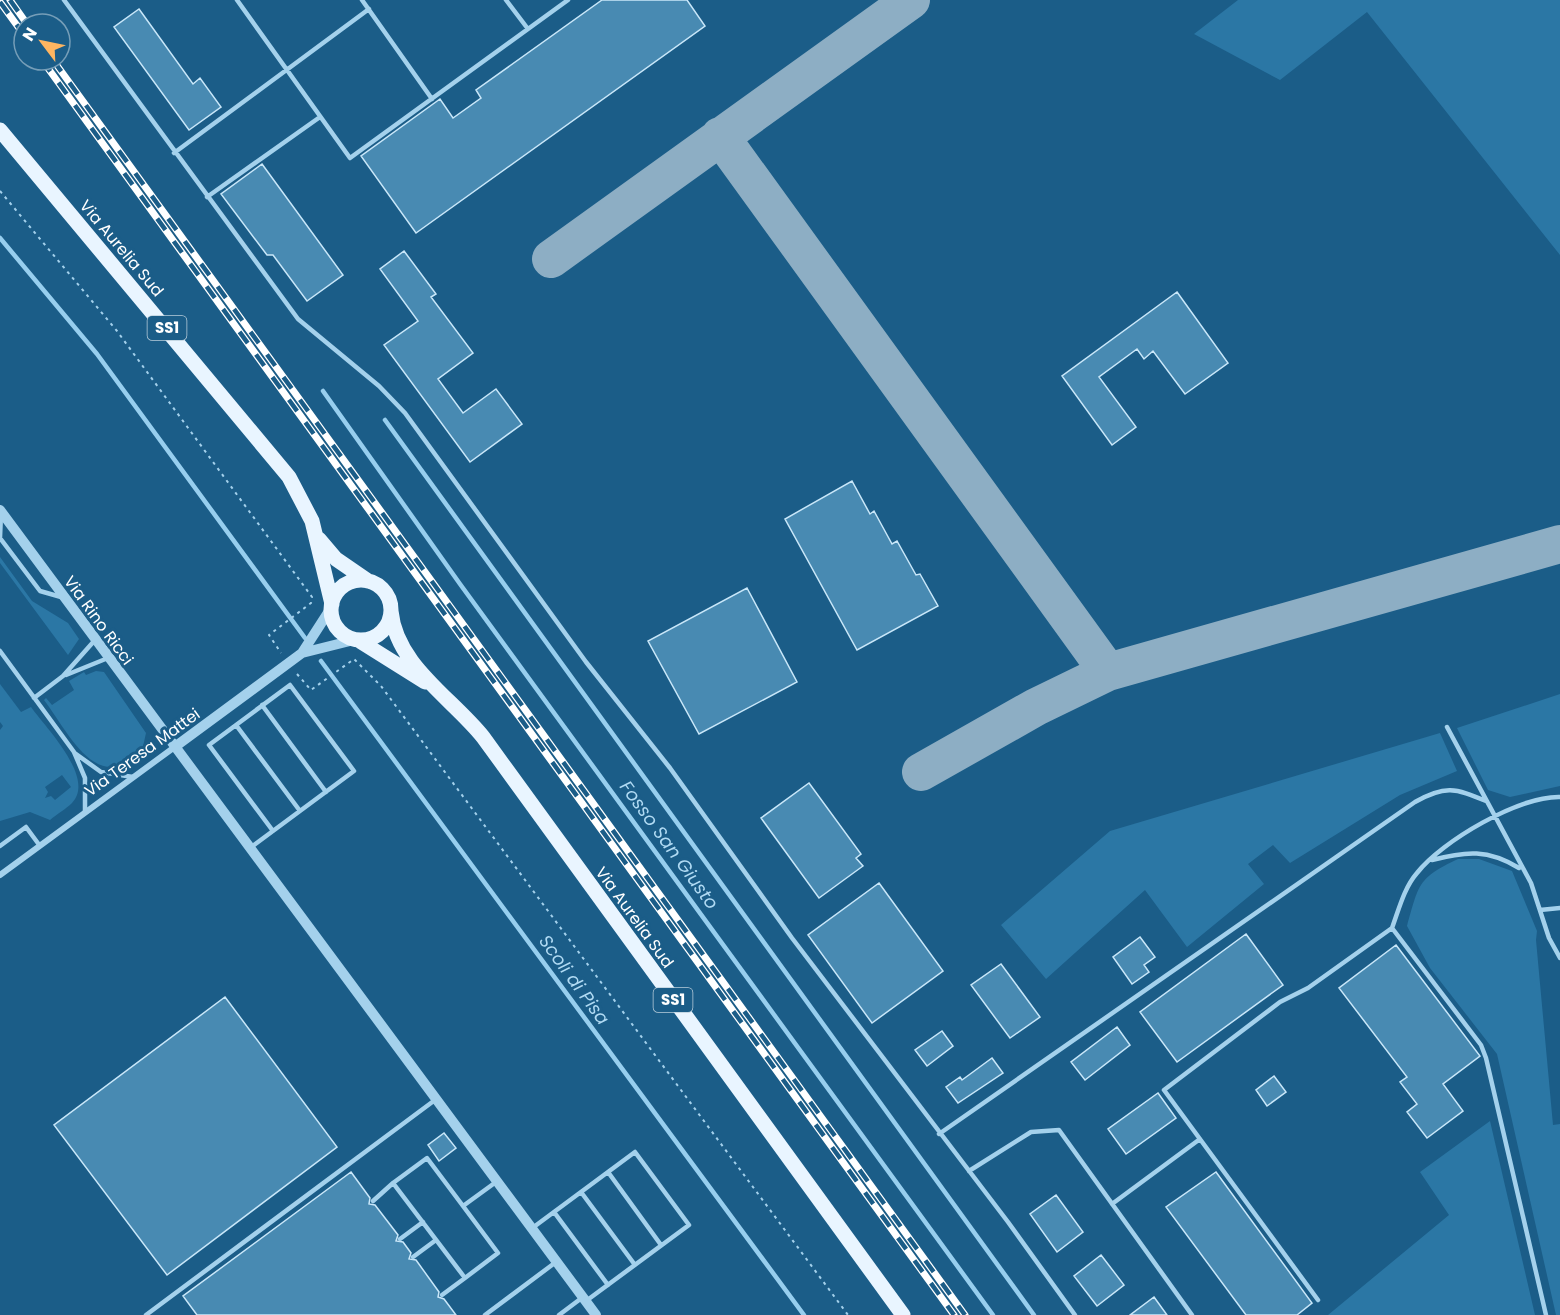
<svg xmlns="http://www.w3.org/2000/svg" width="1560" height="1315" font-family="Poppins,sans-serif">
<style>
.green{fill:#2b77a5;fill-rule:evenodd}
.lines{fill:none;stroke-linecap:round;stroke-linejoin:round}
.stream{stroke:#97ceee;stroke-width:4.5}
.taxiway{stroke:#8daec4;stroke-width:38}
.building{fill:#488ab2;stroke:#c9e7f9;stroke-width:1.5}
.path{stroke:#a4d1ec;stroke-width:2;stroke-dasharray:3 4.5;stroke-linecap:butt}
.service{stroke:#a4d1ec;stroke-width:4.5}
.minor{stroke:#a4d1ec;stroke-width:6}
.tertiary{stroke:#a4d1ec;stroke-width:10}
.primary{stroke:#e9f5ff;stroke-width:15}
.rail-casing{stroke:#fff;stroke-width:7}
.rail{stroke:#1b5d88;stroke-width:4.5;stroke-dasharray:14;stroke-linecap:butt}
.labels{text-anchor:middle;stroke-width:6;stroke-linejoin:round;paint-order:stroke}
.shield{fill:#1b5d88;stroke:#bbcedb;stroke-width:1.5}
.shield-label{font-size:15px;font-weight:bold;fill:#fff}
.street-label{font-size:16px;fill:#fff;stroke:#1b5d88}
.water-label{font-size:18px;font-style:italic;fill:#b0daf3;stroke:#1b5d88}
</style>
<rect width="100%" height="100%" fill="#1b5d88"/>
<!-- green -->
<path class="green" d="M1238,0H1560V255L1367,12L1280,80L1194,34Z
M0,557L32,601L68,623L79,639L68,655L0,563Z
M96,671L104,672L146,733L142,751C97,797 69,733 44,700L46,698L52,705L74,690L69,681L84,672L86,675Z
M0,684L21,712L31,707C46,728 96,778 72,803C66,809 57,814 50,820L30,812L0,821V730L3,726L0,722ZM62,775L71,787L55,800L51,796L45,798L48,792L45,787Z
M1560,694V786L1510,797L1488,790L1457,728Z
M1440,733L1457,771L1400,795L1290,863L1273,845L1248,864L1264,884L1187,947L1145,890L1046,979L1001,925L1110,831Z
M1458,859H1479L1512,871L1537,931L1536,940L1553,1125L1560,1124V1315H1556L1497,1054L1430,968L1407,926C1419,885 1417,878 1458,859Z
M1490,1121L1535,1315H1328L1449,1215L1420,1172Z"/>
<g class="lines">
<!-- stream -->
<path class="stream" d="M0,238L97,354L305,638
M323,391L460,584L993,1315
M385,420L1034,1315
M321,661L804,1315"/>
<!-- taxiway -->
<path class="taxiway" d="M720,136L1108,672
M551,259L911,0
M921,772L1036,707L1108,672L1560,544"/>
</g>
<!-- building -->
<path class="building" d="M602,0H687L705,26L416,233L361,156L440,99L453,118L481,98L476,90Z
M139,9L193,84L200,78L221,107L189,130L114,27Z
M262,164L343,275L307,301L273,255H267L221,194Z
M404,251L436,294L431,297L473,353L438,379L463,413L496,389L522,424L470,462L384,345L418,321L380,269Z
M1177,292L1228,363L1185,394L1153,351L1144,359L1137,349L1099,377L1136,427L1112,445L1062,376Z
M852,481L870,514L874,511L892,544L897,541L916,575L920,574L938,606L857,650L785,519Z
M747,588L797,682L699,734L648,641Z
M809,783L861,854L856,858L863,866L819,898L761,818Z
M879,883L943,971L872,1023L808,935Z
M1246,934L1283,985L1177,1062L1140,1012Z
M1140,937L1155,957L1144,965L1149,972L1132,984L1113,957Z
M1396,945L1480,1056L1443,1084L1463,1111L1427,1138L1407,1112L1417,1104L1400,1082L1407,1077L1339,988Z
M1001,964L1040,1017L1010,1038L971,985Z
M225,997L337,1147L167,1275L54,1125Z
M1117,1027L1130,1045L1085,1080L1071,1062Z
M942,1031L953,1046L927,1066L915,1050Z
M992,1058L1003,1073L958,1103L946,1087L960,1077L962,1080Z
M1274,1076L1286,1092L1267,1106L1256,1090Z
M1158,1093L1176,1118L1126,1154L1108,1129Z
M444,1133L456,1148L439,1161L428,1145Z
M351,1172L370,1198L369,1204L375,1205L398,1235L396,1241L403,1242L411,1253L409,1259L416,1260L439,1292L438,1297L444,1299L456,1315H197L183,1296Z
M1216,1172L1312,1303L1297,1315H1246L1166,1207Z
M1056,1195L1083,1232L1057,1252L1030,1214Z
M1101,1255L1124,1285L1097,1306L1074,1276Z
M1154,1297L1167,1315H1130Z"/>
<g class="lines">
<!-- path -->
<path class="path" d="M0,191L117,331L312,597L311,603L269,635L281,653
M297,674L311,690L354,659L381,686L848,1315"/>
<!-- service -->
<path class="service" d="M64,0L298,319L379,386L405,413L586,662L670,768L792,938L1008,1222L1075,1315
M237,0L350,158L568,0
M362,0L432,99
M506,0L528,29
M174,153L369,9
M207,197L320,117
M1,514L0,538L40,591L61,597
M0,651L74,752L85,778V812
M66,675L108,658
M34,698L63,676L95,640
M262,705L326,792
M236,725L300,811
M1447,727L1531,883L1549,938L1560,958
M76,754L101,772L133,777
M0,846L26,827L40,846
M250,848L354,771L290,685L209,745L273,831
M1432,860C1466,851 1488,849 1519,868
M1540,910L1560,908
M1392,928C1399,909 1404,888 1417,873C1442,841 1519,796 1560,797
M939,1134L1415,802C1445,785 1455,788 1486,801
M969,1171L1031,1132L1059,1130L1192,1315
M608,1172L661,1245
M581,1192L635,1265
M373,1201L393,1183
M1112,1204L1200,1139
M463,1206L498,1253L465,1278L393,1183L427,1158L463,1206L496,1182
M554,1212L608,1285
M531,1229L635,1152L689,1225L586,1301
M400,1239L423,1222
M413,1257L436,1240
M442,1295L465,1278
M1318,1300L1164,1090L1280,1002L1308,988L1392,928L1481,1045L1486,1058L1546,1315
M146,1315L435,1100
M485,1315L556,1262
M559,1315L583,1297"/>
<!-- minor -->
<path class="minor" d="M0,875L176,746"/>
<!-- tertiary -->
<path class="tertiary" d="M0,510L596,1315
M302,653L354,640
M176,746L302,653L331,608"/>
<!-- primary -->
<path class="primary" d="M0,130L289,477L312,521L332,604
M319,539L336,559L368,581
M331 610a30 30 0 1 1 60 0a30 30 0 1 1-60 0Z
M391,611C396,665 452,698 483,737L903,1315
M358,640L425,682"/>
<defs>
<path id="rail" d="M10,0L27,24
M0,2L24,35
M42,60L954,1315
M53,60L965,1315"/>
</defs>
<!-- rail casing -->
<use href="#rail" class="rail-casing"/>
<!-- rail -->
<use href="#rail" class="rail"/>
</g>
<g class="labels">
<!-- shield labels -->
<g class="shield">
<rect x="147.5" y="316" width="39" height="24" rx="4.5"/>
<rect x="653.5" y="988" width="39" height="24" rx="4.5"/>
</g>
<g class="shield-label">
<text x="167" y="333">SS1</text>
<text x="673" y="1005">SS1</text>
</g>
<!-- street labels -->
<g class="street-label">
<text transform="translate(122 248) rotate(50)" y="6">Via Aurelia Sud</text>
<text transform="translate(99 620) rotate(54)" y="6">Via Rino Ricci</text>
<text transform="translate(142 752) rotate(-36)" y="6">Via Teresa Mattei</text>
<text transform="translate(635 917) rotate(54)" y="6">Via Aurelia Sud</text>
</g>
<!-- water labels -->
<g class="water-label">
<text transform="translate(669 845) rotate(54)" y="6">Fosso San Giusto</text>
<text transform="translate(574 980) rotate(54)" y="6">Scoli di Pisa</text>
</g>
</g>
<!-- north arrow -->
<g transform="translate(42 42) rotate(302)"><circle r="28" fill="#1b5d88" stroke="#769eb8" stroke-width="1.5"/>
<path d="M0-4.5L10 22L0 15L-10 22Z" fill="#fdb561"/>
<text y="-9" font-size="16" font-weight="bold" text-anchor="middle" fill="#ffffff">N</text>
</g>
</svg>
